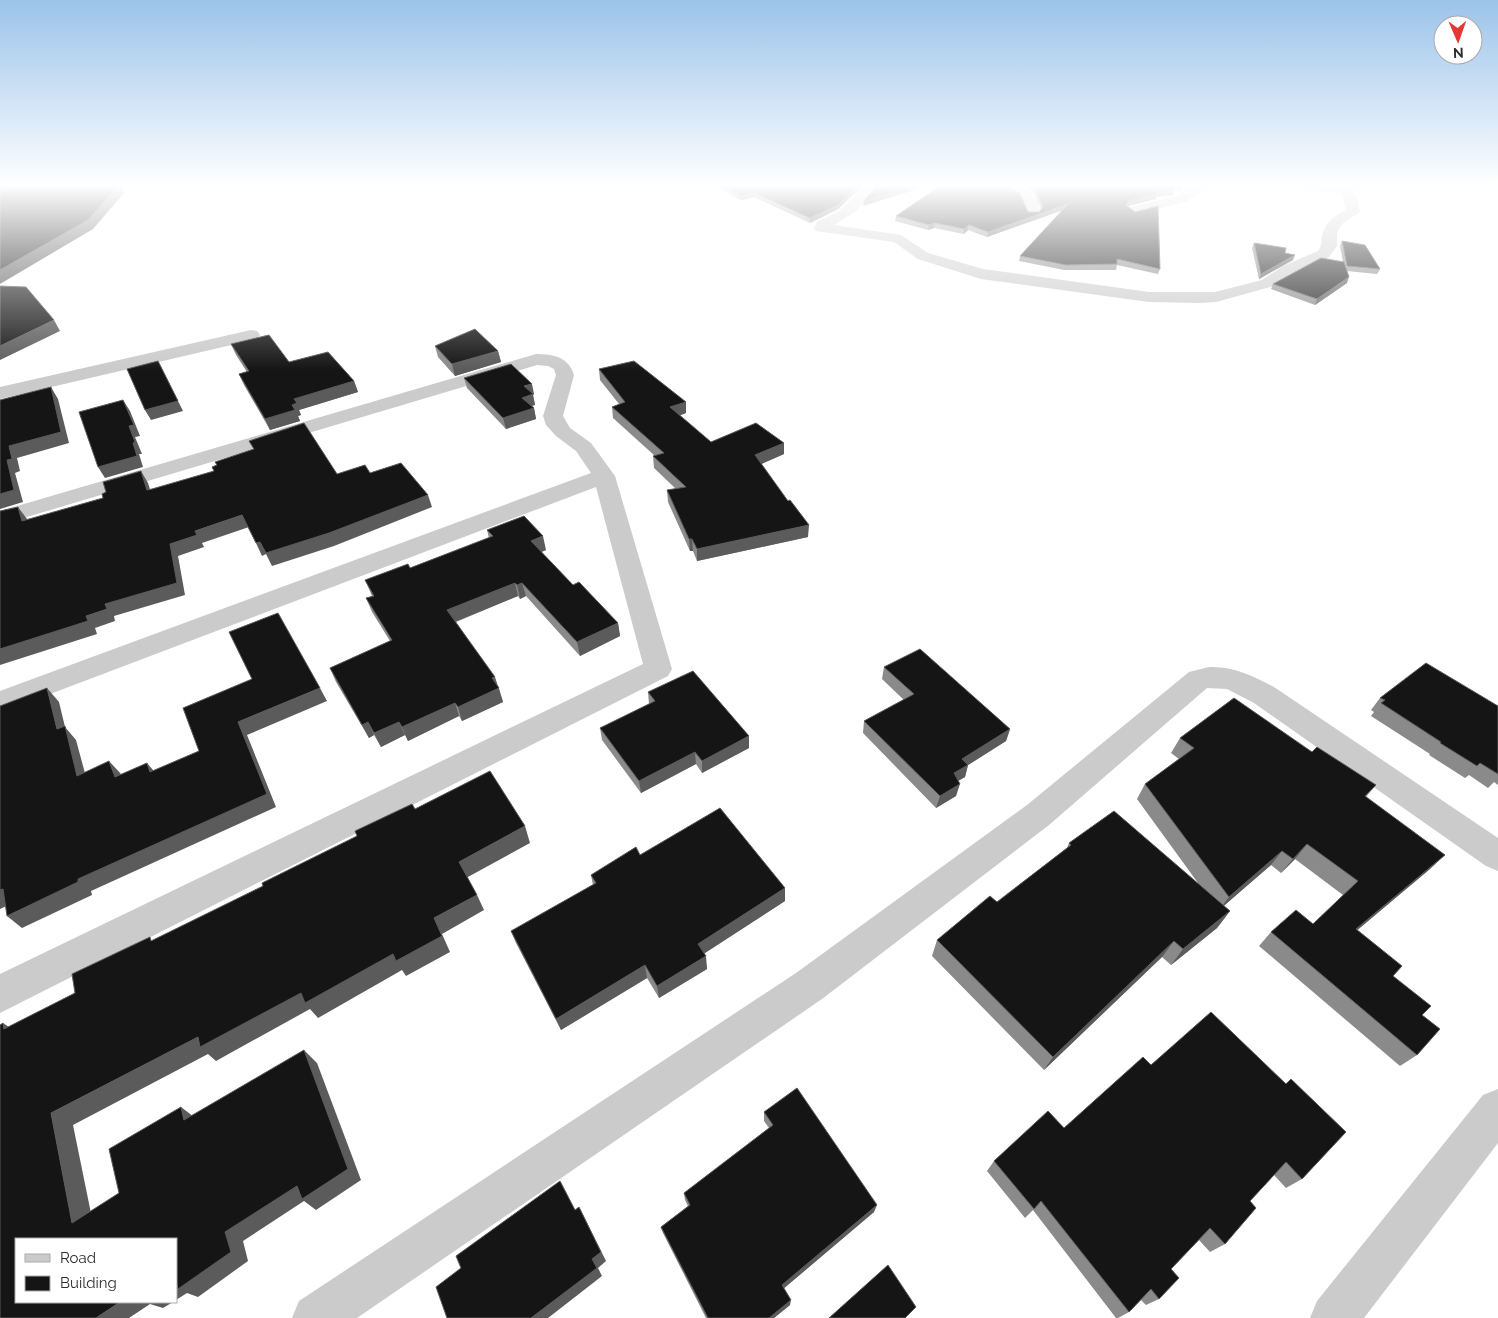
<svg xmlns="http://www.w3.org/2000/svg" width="1498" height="1318" font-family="Raleway,sans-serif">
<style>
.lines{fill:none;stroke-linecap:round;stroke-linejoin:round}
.minor{fill:#cbcbcb;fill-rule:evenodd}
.wall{fill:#8a8a8a}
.shaded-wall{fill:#5b5b5b}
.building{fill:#151515;stroke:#5b5b5b}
</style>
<rect width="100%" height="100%" fill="#fff"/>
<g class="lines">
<!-- minor -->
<path class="minor" d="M865,186H879L855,212L834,225L901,235L928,253L983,269L1149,292H1215L1262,280L1283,266L1318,251C1322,246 1321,242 1322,236C1325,222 1334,216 1346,210L1343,197L1339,192L1301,190L1295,186H1366L1364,189L1352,191L1357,197L1360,212L1342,224L1337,233V246L1329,257L1295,272L1274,286L1216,302L1201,303L1149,302L981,279L918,259L894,242L816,231L814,228L817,222L839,211Z
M1002,186C1025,185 1035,188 1040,212L1038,215H1028L1021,197Z
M1194,186H1211L1185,202L1133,215L1126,211L1128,208L1175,196Z
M251,330L257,331L260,335L257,339L0,399V387Z
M536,354C553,354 569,357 574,375L563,416L570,428L591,443L615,476L672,669L668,676L0,1013V974L643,664L596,487L0,713V691L591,473L576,451L556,436L546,425L543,416L556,375L554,369L548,366L537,365L0,525V511Z
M1209,667C1233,666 1253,676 1274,687L1498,838V871L1486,866L1254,703L1227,689L1207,688L1049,825L822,999L357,1318H292L299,1301L796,973L1027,805L1189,672Z
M1498,1089V1143L1364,1318H1310L1317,1301L1483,1095Z"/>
</g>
<!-- wall -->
<path class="wall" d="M714,186H863L838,209L810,223L754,197L741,200Z
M1024,186H1182L1181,191H1174L1173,195L1156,197V199L1127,206L1160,269L1158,274L1117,265L1116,270H1064L1019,261L1020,256L1062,210L987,237L968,230L964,234L934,228L928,230L895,221L896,216L1028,212H1039L1041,209L1033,192Z
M1342,241L1380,269L1377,274L1347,271V283L1315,305L1271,289L1273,284L1343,262L1340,246Z
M1254,243L1285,253L1293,260L1259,279L1252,248Z
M231,344L289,362L354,381L358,392L299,410L301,415L298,416L300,421L270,430L244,385L239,374L247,372L236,355Z
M435,346L498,351L501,362L455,376L438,357Z
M599,369L686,402V413L680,415L711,442L784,443V454L761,464L808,537L697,561L693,551H690L668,502L667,490L676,489L654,468L653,456H655L613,418L612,407L619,404L600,380Z
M464,378L534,394L533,395L535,405L531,406L534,408L536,419L506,429L467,388Z
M487,530L546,550L541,552L573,585L618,623L620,636L580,656L526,596L520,599L518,596L456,622L499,688L503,702L462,721L459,716L408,741L405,735L381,747L374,735L369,738L336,682L330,668L390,641L372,612L366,598L372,596L365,580L410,568L489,538Z
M884,667L1010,729L1006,741L968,765L965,777L958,781L956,796L936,808L863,733L864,721L904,700L882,679Z
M648,692L749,748L702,773L696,764L641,793L602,740L600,728L649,704Z
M1380,698L1498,706V785L1494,782L1488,788L1469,775L1465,778L1429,755L1430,754L1371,716L1374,712L1371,710Z
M1180,738L1312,752L1376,785L1366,797L1430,869L1357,930L1393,976L1422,1015L1417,1055L1400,1066L1259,946L1271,932L1313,924L1343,895L1295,859L1281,873L1271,865L1223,906L1230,911L1217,928L1171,965L1162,957L1044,1070L932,956L937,940L997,902L1067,848L1069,843L1198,883L1137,799L1145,784L1179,759L1171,753Z
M640,855L785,888V901L704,953L707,969L659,998L647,978L561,1030L516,943L511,931L593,885L591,875Z
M1151,1065L1285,1084L1291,1079L1302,1179L1286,1188L1274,1175L1250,1201L1225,1244L1210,1252L1199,1240L1171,1269L1159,1299L1146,1305L1141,1300L1129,1312L1118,1318H1116L1033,1210L1025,1218L987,1171L994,1161L1064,1128Z
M764,1112L874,1212L784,1288L790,1305L774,1318H706L663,1233L661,1227L688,1206L685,1200L684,1193L769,1128L764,1121Z"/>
<!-- shaded-wall -->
<path class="shaded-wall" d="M118,186H121L124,193L93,229L0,284V270Z
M858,186H863L838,209L810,223V218Z
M913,186H927L863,206L864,201Z
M1174,190L1173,195L1156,197V199L1128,206L1126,205L1129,201L1157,192Z
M754,193V197L741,200V196Z
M1068,204L1066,209L987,237L988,232Z
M935,223L934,228L928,230L929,225Z
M969,225L968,230L964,234V229Z
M1295,255L1293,260L1259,279L1261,274Z
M1349,277L1347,283L1315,305L1317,299Z
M54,320L60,331L0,360V346Z
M498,351L501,362L455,376L452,364Z
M158,361L183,411L151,420L145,410Z
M354,381L358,392L299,410L301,415L298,416L300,421L270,430L265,419L294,399Z
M532,384L534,394L533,395L535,405L524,408L522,398L524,386Z
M51,387L58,399L69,443L17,458L20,471L15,473L23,502L0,509V494L7,460L9,446Z
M123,400L130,411L140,436L135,437L142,454H139L143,467L105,478L98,467L129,426Z
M686,402V413L671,419L670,407Z
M534,408L536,419L506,429L503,418Z
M784,443V454L755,467V455Z
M141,471L148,483L154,502L147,490Z
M428,495L432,507L334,546L272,566L266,554L262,556L256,543Z
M18,507L27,519L31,533L22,521Z
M242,515L249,527L202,543L204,547L178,556L185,595L114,616L115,621L95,628L97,634L0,665V649L86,616L105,604L170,544L195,531Z
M809,525L808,537L697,561V549Z
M543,536L546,550L535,555L531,541Z
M689,539H692L693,551H690Z
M515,583L518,596L452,623L447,610Z
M522,583L526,596L520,599L517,585Z
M618,623L620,636L580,656L577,642Z
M495,677L503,702L462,721L458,707L492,678Z
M47,688L59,702L65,727L76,740L89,788L77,776L57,729Z
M320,688L327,701L247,735L276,807L91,891L92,895L22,928L7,916L78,879L238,722Z
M455,703L459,716L408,741L402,727Z
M368,722L374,735L369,738L362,725Z
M399,722L405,735L381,747L374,733Z
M1010,729L1006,741L965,767L968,765L965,777L951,785L954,773L962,759Z
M749,736V748L702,773V761Z
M695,752L696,764L641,793L639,781Z
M109,761L121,774L127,790L115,777Z
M147,763L158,776L150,772Z
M960,784L956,796L936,808L940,796Z
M525,826L530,843L466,878L459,862Z
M1307,844L1295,859L1281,873L1293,859Z
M1282,851L1271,865L1218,911L1229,897Z
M1445,855L1430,869L1342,943L1356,929Z
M785,888V901L699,957L698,944Z
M3,889L17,901L0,909V890Z
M477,895L484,910L442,934L450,952L406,976L402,970L318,1018L310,1009L216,1061L208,1054L73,1125L95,1233L72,1223L51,1113L198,1037L434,918Z
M1230,911L1217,928L1171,965L1183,949Z
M1174,941L1162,957L1044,1070L1053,1057Z
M706,956L707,969L659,998L657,986Z
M645,965L647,978L561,1030L556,1019Z
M3,1023L24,1037L4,1029Z
M304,1050L317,1063L361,1180L316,1210L304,1201L243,1241L248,1261L198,1297L187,1293L176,1300V1280L225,1232Z
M181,1107L198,1120H184Z
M877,1205L874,1212L782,1290V1285Z
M579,1207L606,1261L598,1268L602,1276L548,1318H531L592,1259Z
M791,1300L790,1305L774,1318H769Z
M120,1302H173L163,1308L150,1304L129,1318H96Z"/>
<!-- building -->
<path class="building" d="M0,186H118L88,220L0,270Z
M723,186H858L838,205L810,218L754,193L741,196Z
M877,186H913L864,201Z
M940,186H1007L1020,193L1028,212H1039L1043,207L1034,187L1033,186H1182L1173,187L1174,190L1157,192V194L1129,201L1126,205L1135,212L1158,206L1160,269L1117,259V264L1066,265L1020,256L1068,204L988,232L969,225L964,229L935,223L929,225L896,216Z
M1342,241L1365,245L1380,269L1347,266Z
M1254,243L1286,248L1285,253L1295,255L1261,274Z
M1321,258L1344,262L1349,277L1317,299L1273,284Z
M0,286L26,287L54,320L0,346Z
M475,329L498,351L452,364L435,346Z
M269,335L289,362L328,352L354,381L294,399L297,403L292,405L295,410L265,419L239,374L249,371L231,344Z
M158,361L178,401L145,410L127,369Z
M634,361L686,402L670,407L711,442L756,423L784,443L755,455L788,501L790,500L809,525L697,549L692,539H689L667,490L686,487L653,456L664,453L612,407L625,402L599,369Z
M511,364L532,384L524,386L533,394L522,398L534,408L503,418L464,378Z
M51,387L61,432L9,446L12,459L7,460L14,490L0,494V400Z
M123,400L134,425L129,426L135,442L133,443L137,456L98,467L79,412Z
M304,423L337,474L365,465L370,473L401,463L428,495L329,533L266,553L260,542L256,543L242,515L195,531L197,535L170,544L177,583L105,604L107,609L86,616L88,621L0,649V511L18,507L22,521L103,498L102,494L106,492L103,482L141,471L147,490L152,489L214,471L212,467L217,465L215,462L254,449L249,441Z
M524,516L543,536L531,541L573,585L579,582L618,623L577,642L522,583L517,585L515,583L447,610L495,677L492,678L499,688L458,707L455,703L402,727L399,722L374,733L368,722L362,725L330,668L392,640L366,598L374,596L365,580L408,564L410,568L493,536L487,530Z
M278,613L320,688L238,722L267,794L78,879V882L7,916L3,889L0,890V706L47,688L57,729L65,726L77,776L109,761L115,777L147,763L150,772L199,751L183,708L252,679L229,632Z
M920,649L1010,729L962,759L968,765L954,773L960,784L940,796L864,721L914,694L884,667Z
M1426,663L1498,706V774L1480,763L1477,766L1440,743L1441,742L1381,703L1385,700L1380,698Z
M693,671L749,736L702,761L695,752L639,781L600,728L655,701L648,692Z
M1234,698L1312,752L1317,747L1376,785L1365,796L1445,855L1356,929L1402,966L1393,976L1431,1006L1422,1015L1440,1029L1417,1055L1271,932L1296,910L1313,924L1358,881L1307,844L1293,859L1282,851L1229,897L1145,784L1194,748L1180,738Z
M490,771L525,826L459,862L477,895L434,918L442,936L396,961L393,954L305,1003L301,993L200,1047L198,1037L51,1113L72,1223L119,1193L109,1149L181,1107L184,1120L304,1050L348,1169L302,1199L297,1186L225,1232L231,1252L178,1289L176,1282V1239H16V1302H120L96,1318H0V1025L3,1023L4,1029L75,993L72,974L150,937L151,941L263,886L262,883L357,836L355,831L412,804L415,809Z
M720,808L785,888L698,944L706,956L657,986L645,965L556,1019L511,931L596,883L591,875L636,847L640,855Z
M1114,811L1230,911L1183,949L1174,941L1053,1057L937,940L990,896L997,902L1071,845L1069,843Z
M1211,1012L1286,1084L1291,1079L1346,1132L1302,1179L1286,1162L1250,1201L1256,1208L1225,1244L1210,1228L1171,1269L1179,1278L1159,1299L1151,1289L1129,1312L1041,1201L1034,1209L994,1161L1048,1111L1064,1128L1143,1057L1151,1065Z
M797,1088L877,1205L782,1285L791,1300L769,1318H708L661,1227L690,1205L684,1193L773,1125L764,1112Z
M560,1181L575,1210L579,1207L601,1252L592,1259L597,1268L531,1318H447L436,1287L461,1268L456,1256Z
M888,1265L916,1307L905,1318H829Z"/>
<!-- sky -->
<linearGradient id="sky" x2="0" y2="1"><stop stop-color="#9bc3e9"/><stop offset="0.5" stop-color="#fff"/><stop offset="1" stop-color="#fff" stop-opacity="0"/></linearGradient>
<rect width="1498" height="370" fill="url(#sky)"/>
<!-- legend -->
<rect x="15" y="1238" width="162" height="65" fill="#ffffff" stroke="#ababab"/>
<rect x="25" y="1254" width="25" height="8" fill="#cbcbcb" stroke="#ababab"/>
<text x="60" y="1263" font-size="15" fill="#2e2e2e">Road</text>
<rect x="25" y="1276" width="25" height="15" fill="#151515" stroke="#ababab"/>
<text x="60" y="1288" font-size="15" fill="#2e2e2e">Building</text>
<!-- north arrow -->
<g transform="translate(1458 40) rotate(178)"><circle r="24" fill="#ffffff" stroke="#ababab"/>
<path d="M0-4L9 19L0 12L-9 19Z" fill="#e23933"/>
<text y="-8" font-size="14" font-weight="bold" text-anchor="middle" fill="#2e2e2e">N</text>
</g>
</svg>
